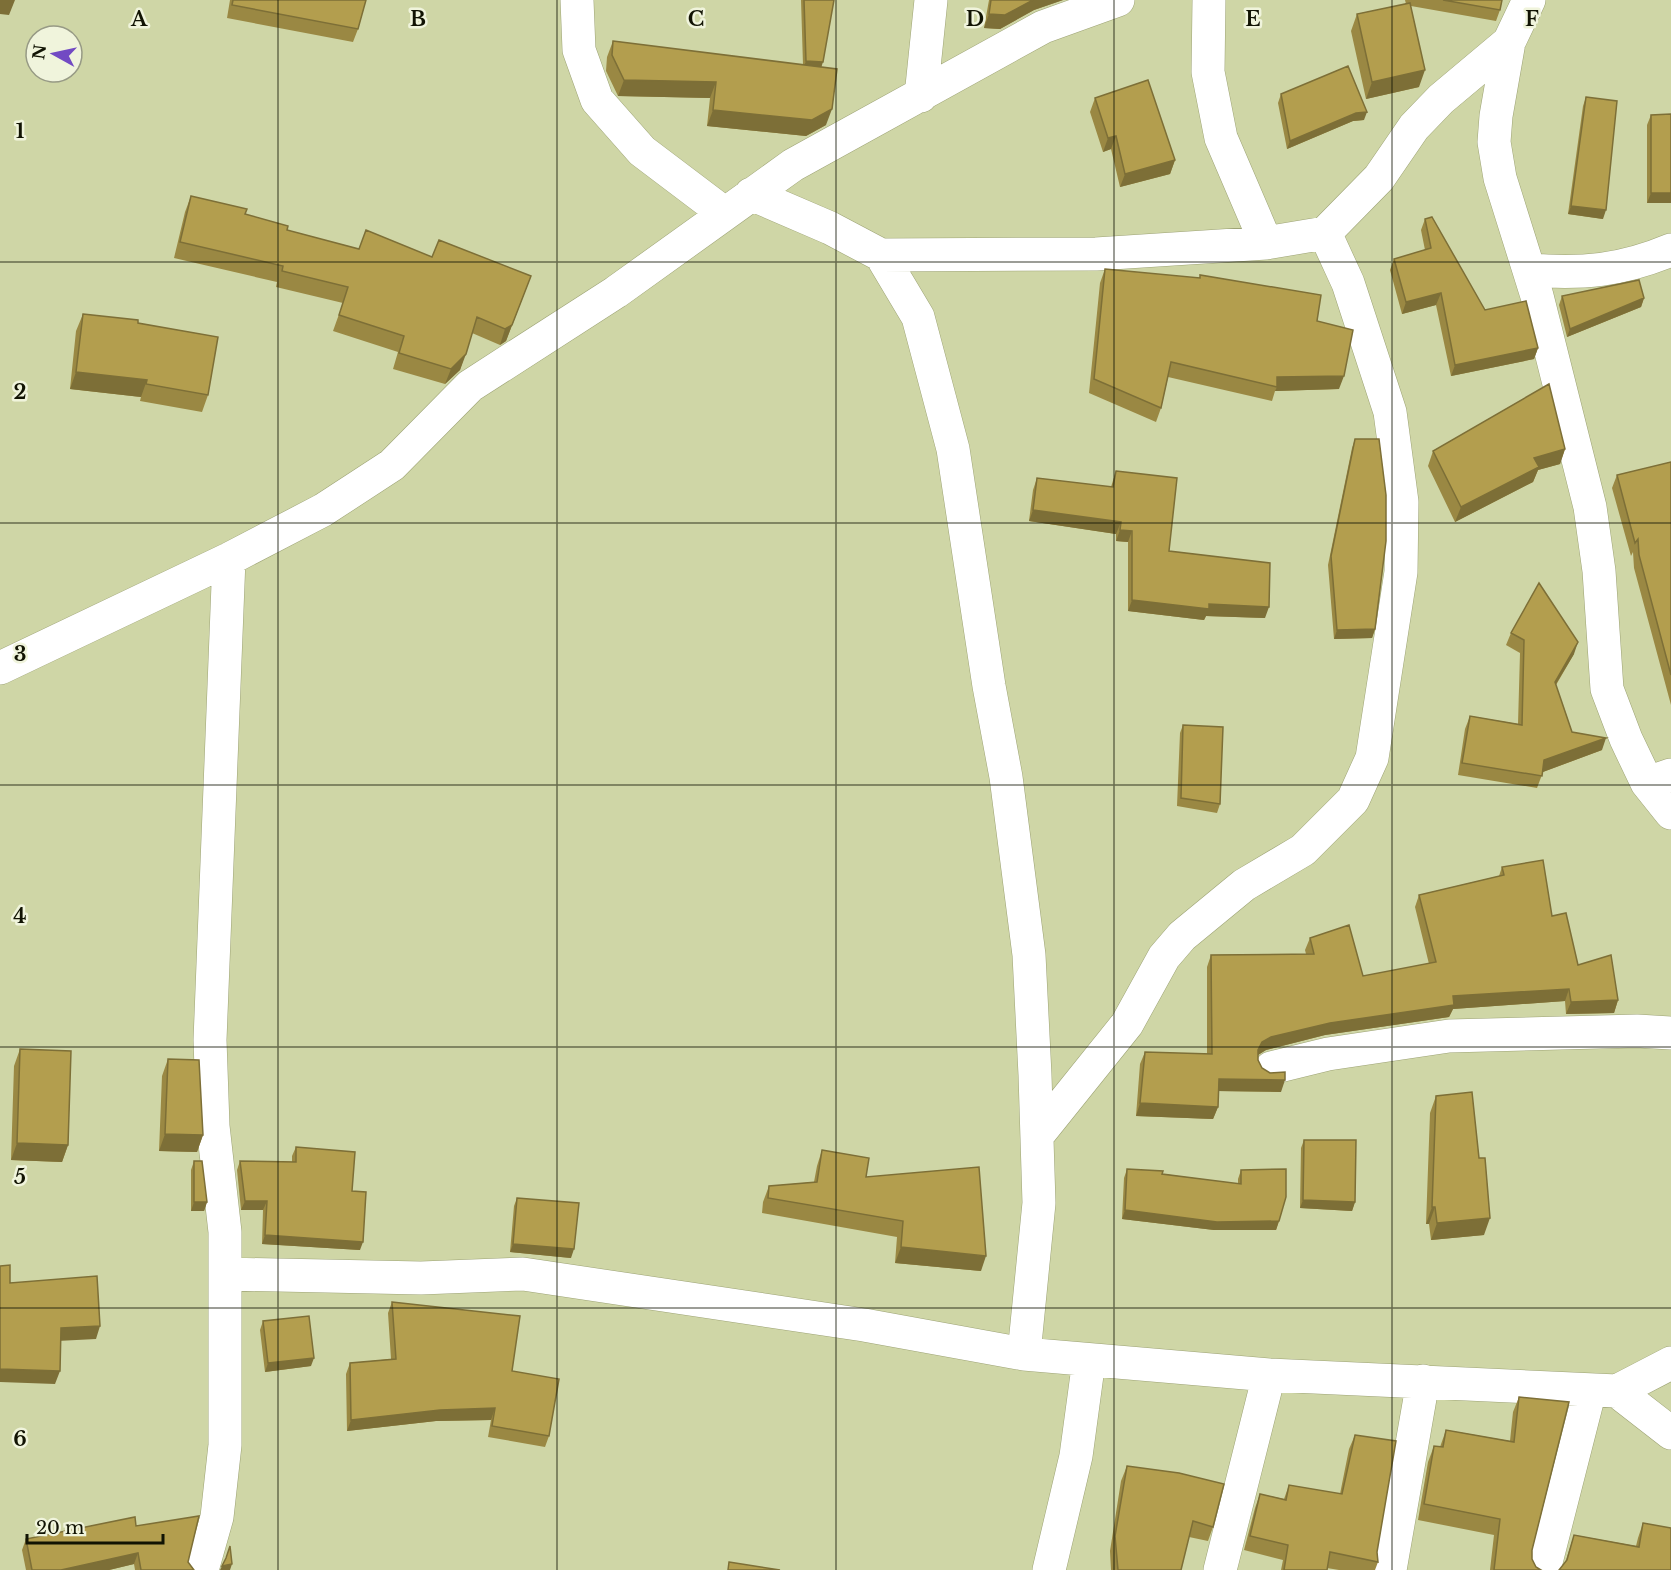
<svg xmlns="http://www.w3.org/2000/svg" width="1671" height="1570" font-family="'Libre Baskerville',serif">
<style>
.lines{fill:none;stroke-linecap:round;stroke-linejoin:round}
.minor-casing{stroke:#9da375;stroke-width:34}
.minor{stroke:#fff;stroke-width:33}
.wall{fill:#9a8843}
.shaded-wall{fill:#7d6f37}
.building{fill:#b39e4e;stroke:#7d6f37;stroke-width:1.5}
.grid{fill:none;stroke:#111303;stroke-width:1.5;stroke-opacity:0.55}
.grid-label{font-size:20px;text-anchor:middle;font-weight:bold;fill:#111303;stroke:#f0f4dc;stroke-width:5;stroke-linejoin:round;paint-order:stroke}
</style>
<rect width="100%" height="100%" fill="#cfd6a6"/>
<g class="lines">
<defs>
<path id="minor" d="M577,0L579,50L597,100L642,151L724,213
M1209,0L1208,72L1221,138L1266,243
M1529,0L1509,42L1496,116L1494,142L1500,178L1537,296L1590,507L1599,571L1607,689L1626,739L1647,783
M921,96L931,0
M751,194L830,228L881,255L1096,254L1266,243L1325,233L1348,283L1390,412L1402,502L1401,572L1372,758L1353,800L1303,850L1244,885L1182,936L1164,957L1127,1024L1037,1136
M1325,233L1379,178L1414,127L1441,99L1509,42
M881,255L918,317L953,449L989,686L1006,777L1029,955L1035,1075L1039,1203L1024,1354
M1529,270C1582,274 1621,271 1671,250
M0,668L229,559L323,510L392,465L470,386L616,292L793,165L1043,27L1118,0
M1671,775L1647,783L1671,813
M1271,1068L1328,1054L1449,1036L1637,1031L1671,1033
M225,1274L421,1278L523,1274L864,1325L1024,1354L1269,1375L1617,1391
M1671,1363L1617,1391L1671,1433
M202,1570L217,1517L225,1445V1232L213,1126L210,1040L229,559
M1049,1570L1076,1456L1089,1360
M1220,1570L1269,1375
M1390,1570L1423,1381
M1544,1570L1590,1390"/>
</defs>
<!-- minor casing -->
<use href="#minor" class="minor-casing"/>
<!-- minor -->
<use href="#minor" class="minor"/>
</g>
<!-- wall -->
<path class="wall" d="M230,0H366L358,29L353,42L227,18Z
M801,0H834L821,67L826,125L806,136L707,126L710,98L618,96L606,71L607,57L613,41L803,65Z
M989,0H1063L1034,10L1000,29L984,28Z
M1405,0H1502L1500,10L1496,21L1411,6L1419,87L1366,99L1351,31L1357,14L1406,4Z
M1281,94L1364,120L1353,121L1287,149L1278,103Z
M1586,97L1603,219L1568,214L1583,106Z
M1095,98L1175,160L1170,174L1120,187L1111,149L1103,152L1090,112Z
M1651,115L1671,203H1647V125Z
M191,196L245,214L287,230L359,249L432,257L531,276L506,341L500,345L472,333L460,370L445,384L393,369L398,352L333,331L343,303L276,287L277,282L174,258L185,212Z
M1425,219L1485,310L1538,348L1534,359L1451,376L1436,305L1402,314L1390,270L1394,259L1425,250L1421,230Z
M1105,269L1317,321L1339,389L1275,391L1272,401L1168,377L1161,408L1156,422L1089,393L1100,283Z
M1562,296L1644,298L1641,307L1567,337L1559,305Z
M83,314L138,323L208,395L202,412L140,401L141,397L70,389L76,331Z
M1355,439L1375,629L1372,638L1334,639L1328,565L1352,448Z
M1565,449L1560,464L1538,470L1533,482L1455,522L1428,466L1433,451Z
M1671,462V705L1634,568L1633,552L1631,556L1612,488L1617,475Z
M1116,471L1169,551L1265,618L1206,616L1204,620L1128,611V542L1116,541V534L1029,521L1033,490L1037,478L1111,487Z
M1511,633L1574,654L1556,685L1572,732L1602,750L1543,772L1537,788L1458,775L1465,729L1470,716L1518,724L1520,653L1506,645Z
M1183,725L1220,804L1217,813L1177,806L1180,733Z
M1502,867L1552,916L1578,965L1618,1000L1614,1013L1566,1014L1565,1001L1453,1009L1449,1017L1325,1035L1266,1050L1258,1055V1060L1262,1068L1281,1092L1219,1091L1218,1107L1213,1119L1136,1116L1140,1064L1145,1052L1207,1054V967L1211,955L1306,954L1305,950L1310,938L1363,976L1429,964L1415,907L1419,895L1499,876Z
M20,1049L68,1145L62,1162L11,1160L14,1066Z
M168,1059L203,1135L197,1152L159,1151L162,1076Z
M1436,1096L1484,1235L1431,1240L1429,1224H1426L1430,1113Z
M1304,1140L1355,1202L1352,1211L1300,1208L1301,1148Z
M296,1147L352,1191L360,1250L262,1244L263,1210H241L237,1170L240,1161L292,1162V1156Z
M822,1150L866,1177L981,1271L895,1263L897,1237L762,1213L763,1202L769,1186L814,1182L817,1166Z
M194,1161L207,1202L204,1211H191V1170Z
M1127,1169L1238,1184V1179L1241,1170L1279,1221L1276,1230H1214L1122,1219L1124,1178Z
M517,1198L571,1258L510,1252L514,1206Z
M392,1302L512,1371L549,1436L545,1447L488,1437L491,1420L436,1421L347,1431L346,1374L350,1363L391,1359L388,1313Z
M263,1321L311,1366L265,1372L260,1330Z
M1519,1397L1532,1559L1536,1567L1541,1570H1490L1494,1535L1418,1520L1428,1462L1434,1446L1440,1447L1446,1430L1510,1441L1513,1412Z
M1355,1435L1377,1552L1378,1562L1375,1570H1339L1327,1568V1570H1281L1283,1560L1244,1550L1255,1508L1260,1494L1284,1499L1289,1485L1340,1494L1349,1449Z
M1127,1466L1213,1527L1208,1541L1189,1537L1181,1570H1111L1110,1551L1121,1481Z
M1643,1523L1671,1570L1565,1563L1574,1535L1636,1546L1638,1538Z
M136,1526L188,1562L194,1570H135L134,1564L109,1570H26L22,1550L26,1539Z"/>
<!-- shaded-wall -->
<path class="shaded-wall" d="M0,0H15L9,15L0,14Z
M1033,0H1063L1034,10L1000,29L984,28L989,14Z
M806,61L823,62L820,71L803,69Z
M1425,70L1419,87L1366,99L1372,82Z
M624,80L716,82L710,98L618,96Z
M832,109L826,125L806,136L707,126L713,110Z
M1367,112L1364,120L1353,121L1287,149L1290,141L1356,113Z
M1116,136L1111,149L1103,152L1108,138Z
M1175,160L1170,174L1120,187L1125,174Z
M1651,193H1671V203H1647Z
M1571,206L1606,210L1603,219L1568,214Z
M531,276L506,341L500,345L505,329Z
M1441,293L1436,305L1402,314L1406,302Z
M1644,298L1641,307L1567,337L1570,329Z
M1538,348L1534,359L1451,376L1455,365Z
M466,354L460,370L445,384L451,369Z
M76,372L147,380L141,397L70,389Z
M1344,376L1339,389L1275,391L1277,387V377Z
M1565,449L1560,464L1538,470L1533,482L1455,522L1461,507L1534,458Z
M1033,510L1121,522L1116,534L1029,521Z
M1120,530L1132,531L1128,542L1116,541Z
M1132,600L1269,607L1265,618L1206,616L1204,620L1128,611Z
M1375,629L1372,638L1334,639L1337,630Z
M1578,642L1574,654L1550,694L1555,682Z
M1606,738L1602,750L1540,773L1544,760Z
M1569,989L1565,1001L1453,1009L1449,1017L1325,1035L1266,1050L1258,1055V1050L1262,1042L1271,1037L1330,1023L1453,996Z
M1618,1000L1614,1013L1566,1014L1571,1002Z
M1219,1079L1285,1080L1281,1092L1215,1091Z
M1140,1103L1218,1107L1213,1119L1136,1116Z
M165,1134L203,1135L197,1152L159,1151Z
M17,1143L68,1145L62,1162L11,1160Z
M1303,1200L1355,1202L1352,1211L1300,1208Z
M245,1201H267L263,1210H241Z
M194,1202H207L204,1211H191Z
M1432,1207H1435L1429,1224H1426Z
M1125,1210L1279,1221L1276,1230H1214L1122,1219Z
M1490,1218L1484,1235L1431,1240L1437,1223Z
M265,1235L363,1242L360,1250L262,1244Z
M513,1244L574,1249L571,1258L510,1252Z
M901,1247L986,1256L981,1271L895,1263Z
M100,1326L96,1339L57,1341L61,1328Z
M314,1358L311,1366L265,1372L268,1363Z
M0,1369L60,1371L55,1384L0,1382Z
M495,1408L491,1420L436,1421L347,1431L351,1420L440,1410Z
M138,1553L134,1564L109,1570H61Z
M232,1564L230,1570H220L222,1566Z"/>
<!-- building -->
<path class="building" d="M233,0H366L358,29L232,5Z
M804,0H834L823,62L806,61Z
M991,0H1033L1005,15L989,14Z
M1443,0H1502L1500,10Z
M1410,3L1425,70L1372,82L1357,14Z
M613,41L837,69L832,109L812,120L713,110L716,82L624,80L612,55Z
M1348,66L1367,112L1356,113L1290,141L1281,94Z
M1148,80L1175,160L1125,174L1116,136L1108,138L1095,98Z
M1586,97L1617,101L1606,210L1571,206Z
M1671,114V193H1651V115Z
M191,196L247,209L245,214L288,226L287,230L359,249L366,230L432,257L439,240L531,276L512,325L505,329L477,317L466,354L451,369L399,353L404,336L339,315L348,287L282,271L283,266L180,242Z
M1432,217L1485,310L1526,301L1538,348L1455,365L1441,293L1406,302L1394,259L1431,248L1425,219Z
M1105,269L1200,278V275L1321,295L1317,321L1353,330L1344,376L1277,377V387L1171,362L1161,408L1094,379Z
M1639,280L1644,298L1570,329L1562,296Z
M83,314L138,320V323L218,337L208,395L146,384L147,380L76,372Z
M1549,384L1565,449L1534,458L1539,467L1461,507L1433,451Z
M1355,439H1379L1386,495V541L1375,629L1337,630L1331,556Z
M1671,462V675L1639,555L1638,539L1635,543L1617,475Z
M1116,471L1177,478L1169,551L1270,563L1269,607L1209,604V609L1132,600V531L1120,530L1121,522L1033,510L1037,478L1113,487Z
M1539,583L1578,642L1555,682L1572,732L1606,738L1544,760L1542,776L1462,763L1470,716L1522,725L1524,640L1511,633Z
M1183,725L1223,727L1220,804L1181,798Z
M1543,860L1552,916L1566,913L1578,965L1611,955L1618,1000L1571,1002L1569,989L1453,996L1454,1005L1330,1023L1271,1037L1262,1042L1258,1050V1060L1262,1068L1270,1073L1285,1072V1080L1219,1079L1218,1107L1140,1103L1145,1052L1212,1054L1211,955L1314,954L1310,938L1349,925L1363,976L1436,962L1419,895L1504,875L1502,867Z
M20,1049L71,1051L68,1145L17,1143Z
M168,1059L199,1060L203,1135L165,1134Z
M1472,1092L1479,1158H1485L1490,1218L1437,1223L1435,1207H1432L1436,1096Z
M1304,1140H1356L1355,1202L1303,1200Z
M296,1147L355,1152L352,1191L366,1192L363,1242L265,1235L267,1201H245L240,1161L296,1162Z
M822,1150L869,1158L866,1177L979,1167L986,1256L901,1247L903,1221L768,1198L769,1186L817,1182Z
M194,1161H202L207,1202H194Z
M1127,1169L1163,1171L1162,1174L1241,1184V1170L1286,1169V1197L1279,1221L1217,1222L1125,1210Z
M517,1198L579,1203L574,1249L513,1244Z
M10,1265V1283L97,1276L100,1326L61,1328L60,1371L0,1369V1266Z
M392,1302L520,1316L512,1371L559,1379L549,1436L492,1426L495,1408L440,1410L351,1420L350,1363L396,1359Z
M309,1316L314,1358L268,1363L263,1321Z
M1519,1397L1569,1402L1532,1550V1559L1536,1567L1541,1570H1494L1500,1519L1424,1504L1434,1446L1443,1447L1446,1430L1514,1442Z
M1355,1435L1396,1441L1377,1552L1378,1562L1330,1552L1327,1570H1284L1288,1545L1250,1536L1260,1494L1286,1500L1289,1485L1342,1494Z
M1127,1466L1179,1473L1224,1484L1213,1527L1193,1521L1181,1570H1118L1115,1536Z
M199,1516L188,1562L194,1570H141L138,1553L61,1570H32L26,1539L135,1517L136,1526Z
M1643,1523L1671,1528V1570H1559L1567,1560L1574,1535L1639,1547Z
M230,1546L232,1564L222,1566L226,1558Z
M729,1562L780,1570H728Z"/>
<!-- grid -->
<path class="grid" d="M278,0V1570M557,0V1570M836,0V1570M1114,0V1570M1392,0V1570M0,262H1671M0,523H1671M0,785H1671M0,1047H1671M0,1308H1671"/>
<g class="grid-label">
<text x="139" y="26">A</text>
<text x="418" y="26">B</text>
<text x="696" y="26">C</text>
<text x="975" y="26">D</text>
<text x="1253" y="26">E</text>
<text x="1532" y="26">F</text>
<text x="20" y="138">1</text>
<text x="20" y="399">2</text>
<text x="20" y="661">3</text>
<text x="20" y="923">4</text>
<text x="20" y="1184">5</text>
<text x="20" y="1446">6</text>
</g>
<!-- north arrow -->
<g transform="translate(54 54) rotate(278)"><circle r="28" fill="#f0f4dc" stroke="#979a85" stroke-width="1.5"/>
<path d="M0-4.5L10 22L0 15L-10 22Z" fill="#724ac3"/>
<text y="-9" font-size="16" font-weight="bold" text-anchor="middle" fill="#111303">N</text>
</g>
<!-- scale -->
<path d="M27 1534v9h136v-9" fill="none" stroke="#111303" stroke-width="3"/>
<text x="36" y="1534" font-size="18" fill="#111303" stroke="#f0f4dc" stroke-width="4.5" paint-order="stroke">20 m</text>
</svg>
